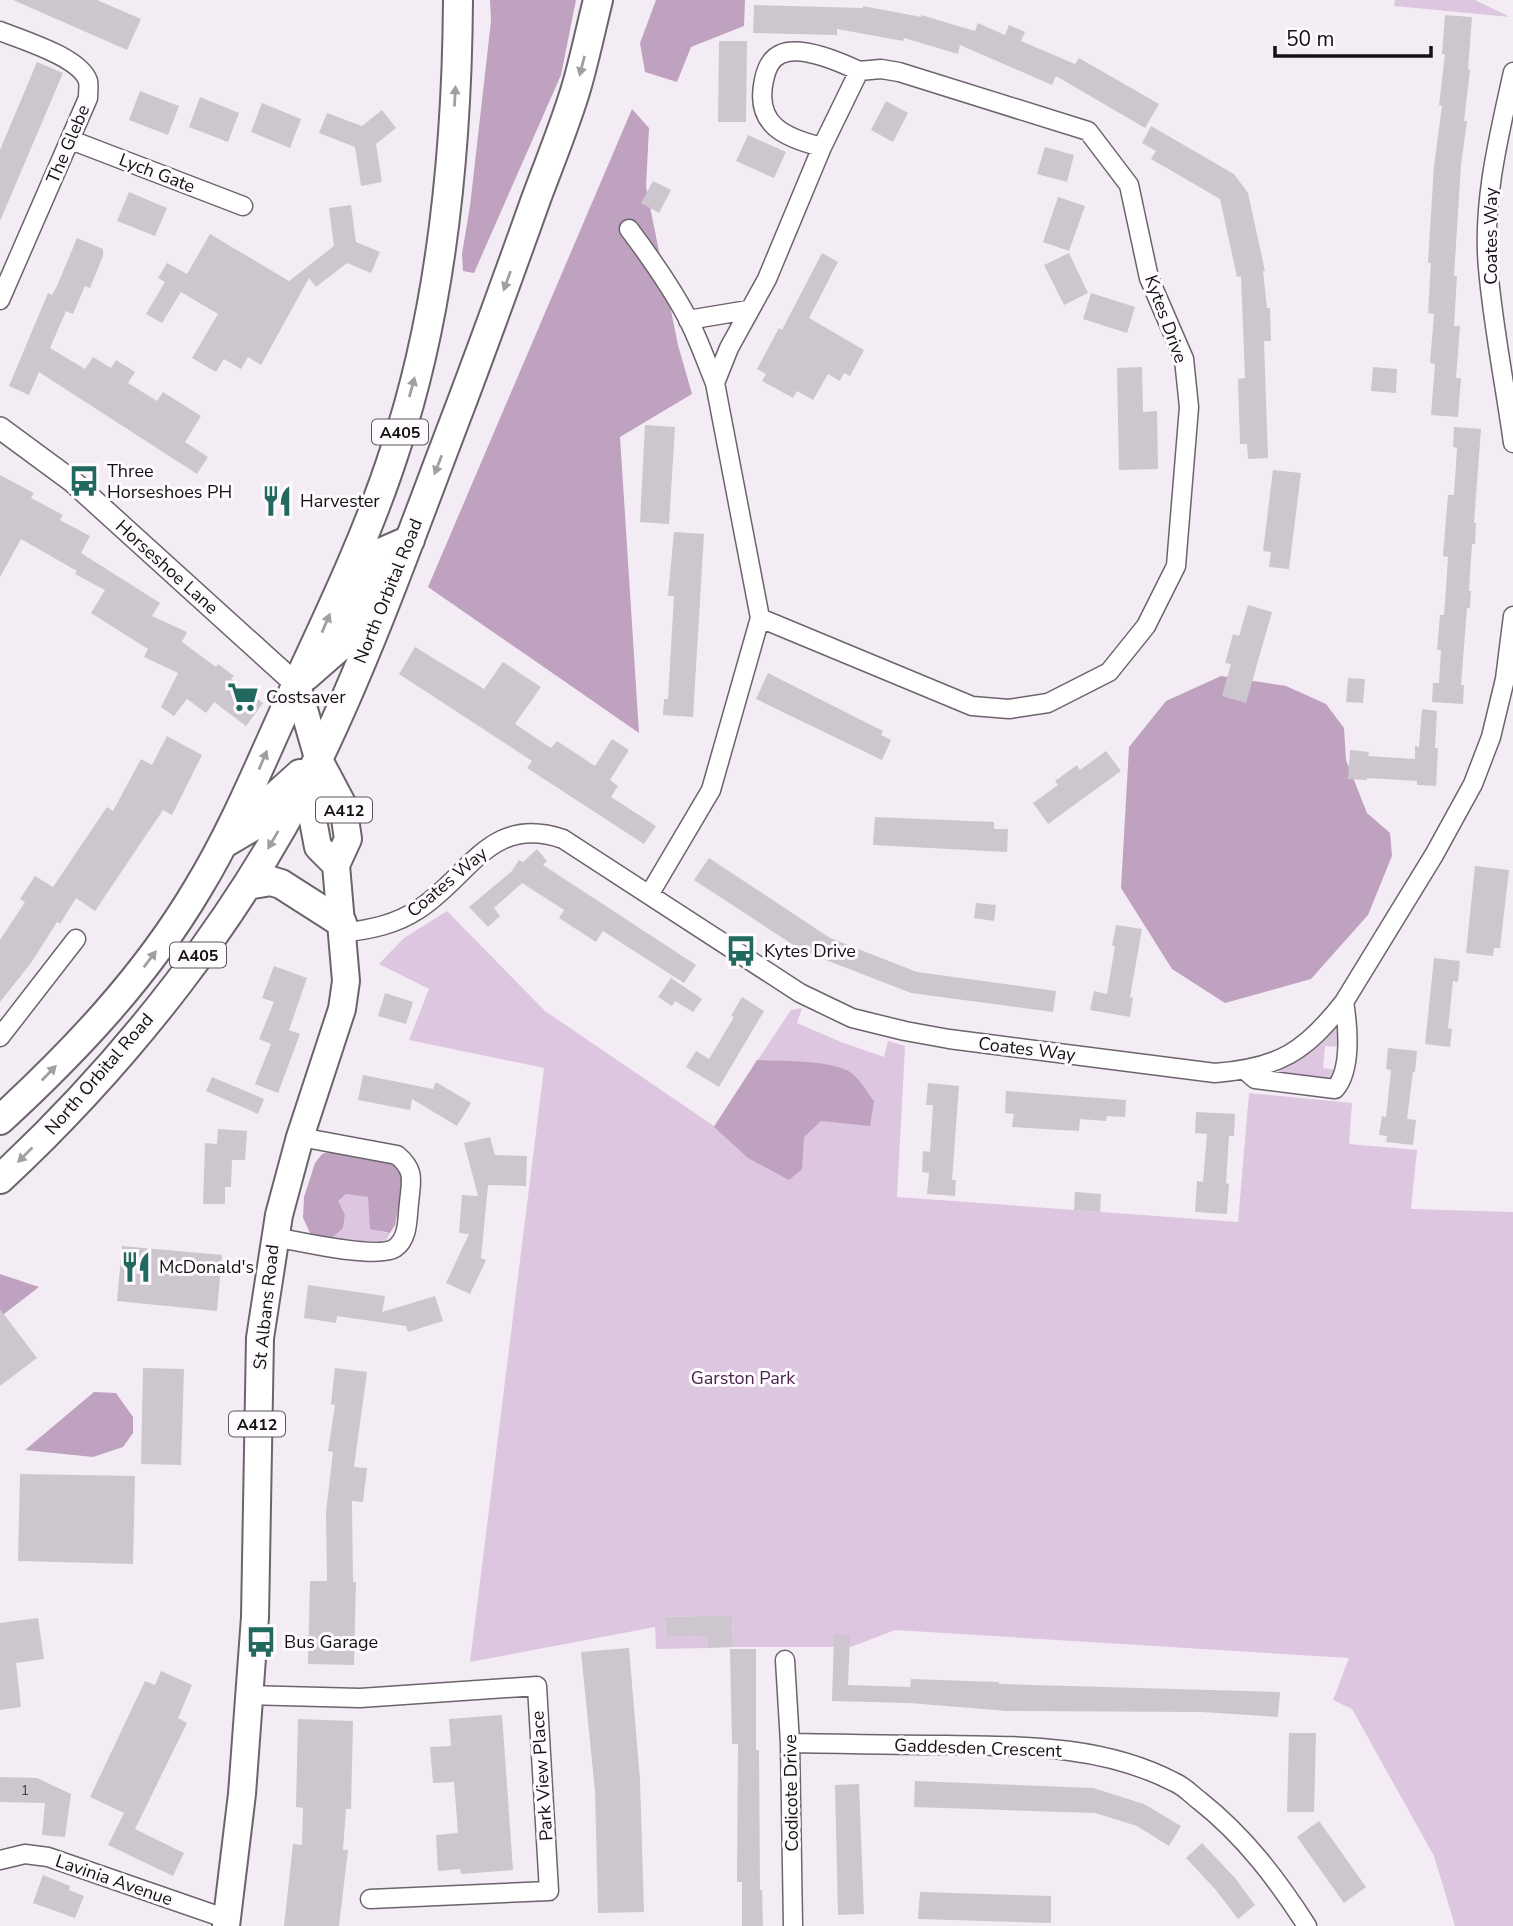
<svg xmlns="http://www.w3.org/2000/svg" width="1513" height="1926" font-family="'Nunito Sans',sans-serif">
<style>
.green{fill:#ddc6df}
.forest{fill:#bfa1c0}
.building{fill:#cec6cf}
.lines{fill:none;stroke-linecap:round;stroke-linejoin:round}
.minor-casing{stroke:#6c646c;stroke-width:21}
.tertiary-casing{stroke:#6c646c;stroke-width:24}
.primary-casing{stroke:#6c646c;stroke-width:30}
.trunk-casing{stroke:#6c646c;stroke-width:32}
.minor{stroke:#fff;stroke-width:18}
.tertiary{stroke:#fff;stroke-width:21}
.primary{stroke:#fff;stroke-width:26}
.trunk{stroke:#fff;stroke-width:28}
.oneway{fill:#a1a0a1}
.labels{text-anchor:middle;stroke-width:6;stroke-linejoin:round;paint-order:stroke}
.number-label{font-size:14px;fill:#423e43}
.shield{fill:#fefbfe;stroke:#5a575a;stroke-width:2}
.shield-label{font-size:16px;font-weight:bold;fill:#141114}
.street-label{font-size:18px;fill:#141114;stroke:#fefbfe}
.poi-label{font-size:18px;fill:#141114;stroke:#fefbfe;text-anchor:start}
.park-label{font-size:18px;fill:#4b254e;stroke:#fefbfe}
</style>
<rect width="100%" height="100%" fill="#f4ecf4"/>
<!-- green -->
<path class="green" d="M1395,0H1475L1510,17L1394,6Z
M447,911L545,1011L714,1126L791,1010L802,1008L797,1023L841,1042L884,1057L888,1041L905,1046L897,1197L1238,1222L1249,1093L1352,1103L1349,1144L1417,1150L1411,1209L1513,1212V1926H1455L1434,1856L1352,1709L1333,1700L1349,1658L895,1630L851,1647H733L732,1615L665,1617L666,1637L708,1636V1648L656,1649L655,1627L470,1662L544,1068L409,1040L429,989L379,964L404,938Z
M1337,1027L1340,1028L1341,1047L1325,1046L1323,1068L1338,1070L1334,1081L1277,1077L1279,1069L1307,1053Z
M346,1194L368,1196L381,1232L390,1233L385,1242L376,1245L331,1239L343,1228L345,1215L337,1201Z"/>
<!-- forest -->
<path class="forest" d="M490,0H576L561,75L474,273L463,271L462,254L470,206L491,21Z
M656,0H745L744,26L691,47L677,82L645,72L640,43Z
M632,109L649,128L646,187L678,345L692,394L620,437L639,733L428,587Z
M1221,676L1286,686L1326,704L1344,728L1346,760L1367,813L1390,833L1392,856L1368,915L1311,979L1225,1003L1172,969L1121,888L1129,747L1166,701Z
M757,1060C780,1061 832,1060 850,1072C860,1079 867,1092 874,1101L870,1126L821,1121L804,1137L802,1169L789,1180L748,1158L714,1127Z
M338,1149L369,1154L394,1164L404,1180L395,1225L390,1233L370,1229L368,1197L346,1194L338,1201L345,1215L343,1228L331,1239L312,1237L303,1218L304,1197L315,1163L322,1154Z
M0,1274L39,1287L0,1317Z
M94,1392L116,1393L133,1417V1433L123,1447L93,1457L25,1450Z"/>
<!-- building -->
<path class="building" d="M13,0H97L141,19L127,50Z
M754,5L863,8V6L921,17V15L975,31L978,23L1005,35L1009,25L1025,32L1021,41L1075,64L1079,58L1159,104L1145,128L1056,76L1052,85L960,45L958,54L904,38L903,41L837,29V35L753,33Z
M1445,15L1472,17L1468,69L1470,70L1464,121H1467L1461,165L1454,276H1457L1454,326H1460L1456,378H1461L1458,417L1431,415L1435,364L1430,363L1434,314L1428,313L1431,263H1428L1434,166L1442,106L1439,105L1445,54H1442Z
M719,41H747L746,122H718Z
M37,62L63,73L0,221V150Z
M140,91L179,106L168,135L129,120Z
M200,97L239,113L228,142L189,127Z
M886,101L908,113L893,142L871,130Z
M262,103L301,119L290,148L251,132Z
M382,110L396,128L376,144L382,182L361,186L355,147L319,133L327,113L362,126Z
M1151,126L1234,174L1248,193L1265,271H1263L1267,308H1270L1271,341H1264L1268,458L1248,459L1247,444H1240L1238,379L1245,378L1241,276L1237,277L1220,199L1151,159L1156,151L1142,143Z
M748,135L786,152L774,178L736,161Z
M1045,147L1074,155L1067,182L1037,174Z
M653,181L671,190L659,213L641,203Z
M129,192L167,208L155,236L117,221Z
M1058,197L1085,206L1069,251L1043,242Z
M351,205L356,242L380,252L371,273L347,263L316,287L309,278L261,365L248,357L241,369L224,359L216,372L192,358L218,314L181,292L162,323L146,314L165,282L158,278L167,263L187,274L210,234L289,281L334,246L329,208Z
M77,238L103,249V256L90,288L85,286L73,314L66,311L50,348L85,369L93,357L111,368L116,360L135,372L128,383L157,401L163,392L201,416L185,442L208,457L197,474L39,372L29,395L9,386L48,293L52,295L57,286Z
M822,253L838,262L809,318L864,350L850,376L844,373L840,381L828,374L813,400L797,391L793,398L762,381L766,374L757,369L779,328L782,330Z
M1069,253L1088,293L1064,305L1044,265Z
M1091,293L1135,307L1127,333L1083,319Z
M1142,367L1143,412L1157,411L1158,469L1119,470L1117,368Z
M1373,367L1397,369L1396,393L1371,391Z
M645,425L675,427L669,524L640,522Z
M1454,427L1481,429L1474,523H1476L1475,544H1472L1469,591H1471L1470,608H1467L1461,685H1464L1463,704L1432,702L1433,683H1439L1441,650H1437L1440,615H1444L1446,589L1448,557L1443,556L1448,495H1454L1457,448L1453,447Z
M1273,470L1301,473L1289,569L1269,567L1271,552L1263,551Z
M0,475L34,493L31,498L63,515L60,520L90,536L81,553L160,603L152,616L187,632L182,642L216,667L218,664L234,676L231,679L263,703L246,726L214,702L206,713L187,699L174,716L161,707L178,673L144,657L148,649L91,613L105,590L75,574L77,571L21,539L0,577Z
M674,532L704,534L693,717L663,715L664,699H668L674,596H668Z
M1248,605L1272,612L1246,703L1222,696L1231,664L1225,663L1229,649L1233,634L1239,636Z
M415,647L484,689L503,662L541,687L515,724L551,748L557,741L595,766L612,739L629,750L610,780L618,786L611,797L656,826L644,844L527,768L532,761L399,674Z
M768,673L883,731L881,735L891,740L882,760L756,699Z
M1348,678L1365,679L1363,703L1346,702Z
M1422,709L1437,711L1435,748H1438L1436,786L1417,785V781L1367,778V780L1348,779L1350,750L1369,752L1368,756L1415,759V746L1419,747Z
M167,736L202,755L172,815L163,810L95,911L76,898L60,924L57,922L31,963L0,1002V940L25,902L20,899L35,876L53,887L107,807L113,811L141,759L152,765Z
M1106,751L1121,771L1048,824L1033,803L1058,785L1055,781L1077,765L1080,770Z
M875,817L994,822V829H1008L1007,852L873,845Z
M537,849L547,861L543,865L696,965L684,983L603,931L596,942L559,918L564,910L522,883L494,908L500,916L488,927L469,907L511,872L519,860L523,862Z
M709,858L830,938L917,972L1056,991L1053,1012L911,993L808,953L807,954L694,880Z
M1475,866L1509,870L1500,948H1494L1493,956L1466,953Z
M976,903L996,905L994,921L974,918Z
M1116,925L1142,929L1130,997L1133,998L1130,1017L1090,1010L1094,991L1107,994L1115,946H1112Z
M1434,958L1460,961L1458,982L1453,981L1448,1028L1452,1029L1450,1047L1425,1044Z
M274,966L307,978L289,1030L300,1034L278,1093L255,1084L271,1044L259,1039L274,1002L262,998Z
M671,978L702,999L693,1012L675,1001L672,1006L658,997Z
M385,993L413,1002L406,1024L378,1016Z
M742,997L764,1011L719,1087L686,1067L696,1051L709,1059L734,1017L731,1016Z
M1388,1048L1417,1051L1415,1072H1413L1407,1119L1416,1120L1413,1145L1386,1142L1387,1136L1379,1135L1382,1116L1386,1117L1391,1070L1386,1069Z
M363,1075L433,1089L436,1082L471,1103L457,1126L412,1099L410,1110L358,1100Z
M212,1077L264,1099L258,1114L206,1091Z
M928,1083L959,1086L952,1180H956L955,1196L927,1194L929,1173L922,1172L923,1151L930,1152L933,1105H926Z
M1006,1091L1126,1100L1125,1117L1107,1116L1106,1121L1080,1119L1079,1131L1012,1127L1014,1114L1005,1113Z
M1196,1112L1235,1114L1234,1136H1229L1226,1183L1229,1184L1227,1214L1195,1212L1197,1181L1203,1182L1207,1134L1195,1133Z
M218,1129L247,1131L245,1160H232L231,1187H225V1204H203L205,1143L217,1144Z
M490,1137L495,1155L527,1156L526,1186L488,1185L481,1258L486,1260L470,1294L446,1283L469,1234L459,1233L462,1195L478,1196L464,1143Z
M1075,1192L1101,1194L1100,1212L1074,1210Z
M122,1246L222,1255L217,1311L117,1301Z
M308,1285L385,1296L382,1312L435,1296L443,1321L408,1332L406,1326L337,1316L336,1323L304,1318Z
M0,1309L37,1358L0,1386Z
M143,1368L184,1369L181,1465L141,1464Z
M335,1368L367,1372L354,1467L367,1468L363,1502L352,1501L353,1582H356L354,1665L308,1664L310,1581H327L326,1512L333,1452L328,1451L335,1405L331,1404Z
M20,1474L135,1476L133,1564L18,1561Z
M732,1615L733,1647L708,1648V1636L666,1637L665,1617Z
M38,1618L44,1659L16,1663L21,1707L0,1710V1623Z
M834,1634L850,1635L848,1685L910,1687L911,1679L999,1682V1684L1280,1692L1278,1717L1201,1712L1007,1711L909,1703L832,1701Z
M629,1648L640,1780L644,1912L598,1913L595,1791L581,1652Z
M730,1649H756V1750H759L760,1890H762L763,1926H742V1882H737L738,1744H732Z
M161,1671L192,1685L178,1718L187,1723L135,1829L184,1853L173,1876L108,1845L124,1813L90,1797L145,1681L155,1685Z
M502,1715L513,1870L461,1874L460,1869L438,1871L436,1835L458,1833L454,1782L433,1783L430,1747L451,1746L449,1719Z
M298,1719L353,1721L351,1809H346L343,1850H348L339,1926H284L293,1844L302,1845L303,1808L296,1807Z
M1289,1733H1316L1314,1812H1287Z
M0,1777L37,1778L71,1794L65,1837L42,1835L45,1803L0,1802Z
M915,1781L1093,1788L1144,1804L1181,1826L1169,1846L1137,1826L1095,1813L914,1807Z
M859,1784L864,1914L838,1915L835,1785Z
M1319,1821L1366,1887L1344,1903L1297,1837Z
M1202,1843L1235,1878L1255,1905L1238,1919L1215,1889L1186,1858Z
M43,1875L70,1886L69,1890L84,1896L75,1918L33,1903Z
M920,1892L1051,1896V1923L918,1919Z"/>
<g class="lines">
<defs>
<path id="minor" d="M0,31C22,40 80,57 88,81C89,85 88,93 88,98L0,300
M1513,72C1499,136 1482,202 1488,268C1493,326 1505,385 1513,443
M71,140L243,206
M822,147C785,138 754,125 764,80C766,70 771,58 781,54C801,45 840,62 859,71
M629,229C650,257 670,285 687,317C698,338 706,361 715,383
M688,320L748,310
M649,895L711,790L760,618L715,383L729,348L767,279L822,147L859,71L881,69L899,72L1088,131L1129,185L1149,278L1184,359L1189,407L1176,566L1146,626L1109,672L1048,703L1009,709L972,706L760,618
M343,933C371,929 395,925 419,909C470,876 490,814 563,839L800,993L852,1018L905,1031L949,1039L1215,1073C1279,1068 1305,1052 1344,1002L1434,855L1473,784L1491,737L1505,679L1513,616
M0,1037L76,939
M1246,1071L1255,1079L1335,1089C1352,1070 1348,1026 1344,1002
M274,1237C297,1241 378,1260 395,1248C409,1238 407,1218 409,1203C411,1181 416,1171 397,1155L300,1137
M785,1660L790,1743L793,1926
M249,1695L360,1698L537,1686L549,1891L370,1899
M790,1743C842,1744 893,1745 945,1745C1023,1746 1103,1745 1174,1782C1184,1786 1192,1795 1200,1801C1244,1836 1277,1879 1307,1926
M0,1860L25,1854L48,1857L227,1919"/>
<path id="tertiary" d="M0,428L72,481L297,685"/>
<path id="primary" d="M318,764L312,815L318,847L336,865
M226,1926L242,1794L255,1617L260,1338L279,1215L300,1137L342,1009L346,981L336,865L348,839L343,805L318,758L297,685"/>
<path id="trunk" d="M306,676L338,648L378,554L410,540
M223,844L255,825L269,802L300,774
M247,885L271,881L281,884L342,923
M0,1120C75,1051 146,976 198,888C237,824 264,754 296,686C332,609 369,531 395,450C442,309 457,148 458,0
M0,1179C127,1061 243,914 319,757C373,644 415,524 460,407C486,338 511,269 536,199C550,161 566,123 577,85C585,57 591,28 598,0"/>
</defs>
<!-- minor casing -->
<use href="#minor" class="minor-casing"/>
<!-- tertiary casing -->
<use href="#tertiary" class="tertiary-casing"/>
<!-- primary casing -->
<use href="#primary" class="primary-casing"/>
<!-- trunk casing -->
<use href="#trunk" class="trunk-casing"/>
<!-- minor -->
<use href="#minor" class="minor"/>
<!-- tertiary -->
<use href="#tertiary" class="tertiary"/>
<!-- primary -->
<use href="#primary" class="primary"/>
<!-- trunk -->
<use href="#trunk" class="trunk"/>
</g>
<!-- one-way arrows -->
<defs><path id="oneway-solid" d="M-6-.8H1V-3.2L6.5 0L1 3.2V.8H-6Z" transform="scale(1.75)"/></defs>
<g class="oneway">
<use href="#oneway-solid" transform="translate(582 66) rotate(104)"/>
<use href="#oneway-solid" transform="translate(455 96) rotate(-87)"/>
<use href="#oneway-solid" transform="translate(507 281) rotate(110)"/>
<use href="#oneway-solid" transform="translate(412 387) rotate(-75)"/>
<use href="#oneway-solid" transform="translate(438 465) rotate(111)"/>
<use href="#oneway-solid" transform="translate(326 623) rotate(-67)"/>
<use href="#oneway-solid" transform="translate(263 760) rotate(-67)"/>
<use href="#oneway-solid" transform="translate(273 840) rotate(120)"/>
<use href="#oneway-solid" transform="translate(150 959) rotate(-53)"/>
<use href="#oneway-solid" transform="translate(49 1073) rotate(-46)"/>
<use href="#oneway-solid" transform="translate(25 1155) rotate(135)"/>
</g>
<!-- icons -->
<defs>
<symbol id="bus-bare" viewBox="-9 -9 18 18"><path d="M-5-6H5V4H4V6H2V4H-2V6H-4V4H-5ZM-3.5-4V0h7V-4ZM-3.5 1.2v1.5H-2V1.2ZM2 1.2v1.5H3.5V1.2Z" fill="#21695f" stroke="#fefbfe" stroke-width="2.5" paint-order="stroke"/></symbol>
<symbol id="restaurant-bare" viewBox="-9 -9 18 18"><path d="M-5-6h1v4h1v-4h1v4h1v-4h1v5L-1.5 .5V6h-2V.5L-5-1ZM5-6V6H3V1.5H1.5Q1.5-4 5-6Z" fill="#21695f" stroke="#fefbfe" stroke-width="2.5" paint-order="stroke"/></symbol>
<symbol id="supermarket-bare" viewBox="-9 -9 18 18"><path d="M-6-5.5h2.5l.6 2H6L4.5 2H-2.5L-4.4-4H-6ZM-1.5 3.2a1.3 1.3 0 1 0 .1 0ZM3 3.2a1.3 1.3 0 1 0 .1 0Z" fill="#21695f" stroke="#fefbfe" stroke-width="2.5" paint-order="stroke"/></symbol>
</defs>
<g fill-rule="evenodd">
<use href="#bus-bare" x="62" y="459" width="44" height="44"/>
<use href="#restaurant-bare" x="255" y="479" width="44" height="44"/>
<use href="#supermarket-bare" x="221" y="675" width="44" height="44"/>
<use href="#bus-bare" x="719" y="929" width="44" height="44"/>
<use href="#restaurant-bare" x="114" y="1245" width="44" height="44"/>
<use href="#bus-bare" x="239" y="1620" width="44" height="44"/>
</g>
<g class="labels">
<!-- number labels -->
<g class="number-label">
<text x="25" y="1795">1</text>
</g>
<!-- shield labels -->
<g class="shield">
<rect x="372" y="419.5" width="56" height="25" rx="5"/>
<rect x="316" y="797.5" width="56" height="25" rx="5"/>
<rect x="170" y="942.5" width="56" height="25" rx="5"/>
<rect x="229" y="1411.5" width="56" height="25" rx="5"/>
</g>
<g class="shield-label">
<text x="400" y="438">A405</text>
<text x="344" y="816">A412</text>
<text x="198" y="961">A405</text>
<text x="257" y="1430">A412</text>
</g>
<!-- street labels -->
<g class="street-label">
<text transform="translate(68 144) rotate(-67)" y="6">The Glebe</text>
<text transform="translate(157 173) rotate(21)" y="6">Lych Gate</text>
<text transform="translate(1491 236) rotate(-90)" y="6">Coates Way</text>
<text transform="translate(1166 319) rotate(70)" y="6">Kytes Drive</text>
<text transform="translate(167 567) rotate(42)" y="6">Horseshoe Lane</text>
<text transform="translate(388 591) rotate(-68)" y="6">North Orbital Road</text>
<text transform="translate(447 882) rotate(-40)" y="6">Coates Way</text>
<text transform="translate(1027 1049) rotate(7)" y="6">Coates Way</text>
<text transform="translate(99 1074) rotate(-49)" y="6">North Orbital Road</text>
<text transform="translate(266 1307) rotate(-84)" y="6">St Albans Road</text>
<text transform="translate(978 1748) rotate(2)" y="6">Gaddesden Crescent</text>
<text transform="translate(542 1776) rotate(-94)" y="6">Park View Place</text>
<text transform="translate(791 1793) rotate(-91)" y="6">Codicote Drive</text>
<text transform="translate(114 1880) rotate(19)" y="6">Lavinia Avenue</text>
</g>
<!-- poi labels -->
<g class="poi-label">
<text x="107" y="477">Three<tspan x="107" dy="21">Horseshoes PH</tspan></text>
<text x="300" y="507">Harvester</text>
<text x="266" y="703">Costsaver</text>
<text x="764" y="957">Kytes Drive</text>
<text x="159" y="1273">McDonald's</text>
<text x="284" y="1648">Bus Garage</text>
</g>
<!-- park labels -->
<g class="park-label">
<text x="743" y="1384">Garston Park</text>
</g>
</g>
<!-- scale -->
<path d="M1275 46v10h156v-10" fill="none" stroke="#141114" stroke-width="3.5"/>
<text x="1286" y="46" font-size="21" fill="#141114" stroke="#fefbfe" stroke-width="5" paint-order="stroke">50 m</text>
</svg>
